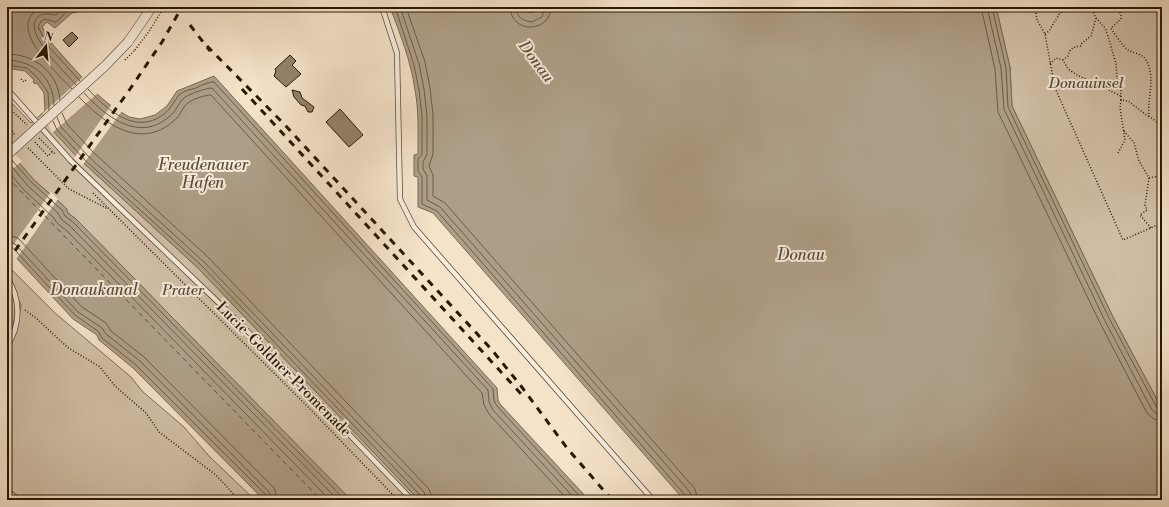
<svg xmlns="http://www.w3.org/2000/svg" width="1169" height="507" font-family="'Libre Bodoni',serif">
<style>
.green{fill:#d1c0a8;stroke:#7c6c57}
.water{fill:#ae9e87;stroke:#786953}
.pier{fill:#f4e2c9}
.lines{fill:none;stroke-linecap:round;stroke-linejoin:round}
.shore{stroke:#6a5c46;stroke-width:1}
.ferry{stroke:#5c4e3a;stroke-width:1;stroke-dasharray:5 4;stroke-linecap:butt}
.building{fill:#91826b;stroke:#261906}
.lane-casing{stroke:#5a4b37;stroke-width:6}
.street-casing{stroke:#5a4b37;stroke-width:10}
.path{stroke:#261906;stroke-width:1.5;stroke-dasharray:1 2;stroke-linecap:butt}
.lane{stroke:#f8ecdc;stroke-width:4.5}
.street{stroke:#f8ecdc;stroke-width:9}
.rail{stroke:#261906;stroke-width:3;stroke-dasharray:7 7;stroke-linecap:butt}
.street-bridge-casing{stroke:#5a4b37;stroke-width:10;stroke-linecap:butt}
.path-bridge{stroke:#261906;stroke-width:1.5;stroke-dasharray:1 2;stroke-linecap:butt}
.street-bridge{stroke:#f8ecdc;stroke-width:9}
.labels{text-anchor:middle;stroke-width:4;stroke-linejoin:round;paint-order:stroke}
.park-label{font-size:15px;font-style:italic;fill:#594b37;stroke:#f8ecdc}
.street-label{font-size:15px;fill:#261906;stroke:#f8ecdc}
.water-label{font-size:16px;font-style:italic;fill:#5c4e3a;stroke:#f8ecdc}
</style>
<rect width="100%" height="100%" fill="#f4e2c9"/>
<filter id="stains"><feTurbulence type="fractalNoise" baseFrequency=".005" numOctaves="4"/><feColorMatrix values="0 0 0 0 .2 0 0 0 0 .09 0 0 0 0 .02 0 0 0 .5 -.17"/></filter>
<radialGradient id="worn" r=".72"><stop offset=".6" stop-color="#630" stop-opacity="0"/><stop offset="1" stop-color="#630" stop-opacity=".3"/></radialGradient>
<!-- green -->
<path class="green" d="M996,7H1162V409L1113,317L1012,106L1010,67Z
M7,98L31,123L45,111L76,156L198,268L419,500H351L76,219L68,213L66,208L34,180L7,149Z
M10,268L55,313L131,377L142,391L184,427L209,456L255,500H7V349L16,333L21,305L7,275Z
M7,286C20,301 15,324 7,341Z"/>
<!-- water -->
<path class="water" d="M7,7H87L86,10L72,13L55,28L47,22L42,27L53,45L97,94L110,105L129,117L140,119L155,115L167,106L177,91L214,76L497,388L498,400L500,404L589,500H419L198,268L76,156L54,132L45,111L44,93L37,83L35,84L33,82L34,80L25,71L7,68Z
M390,7H524L527,12L532,13L536,10L537,7H996L1010,67L1012,106L1113,317L1162,409V500H684L433,213L418,207V177L414,176V155L418,154C418,133 419,111 415,90C411,61 400,34 390,7Z
M7,149L34,180L66,208L68,213L76,219L351,500H264L133,368L99,340L97,335L73,319L9,250L7,245Z"/>
<!-- pier -->
<path class="pier" d="M84,76L99,92L52,133L43,113Z
M112,104L122,111L82,166L74,158Z
M7,147L22,161L7,174Z
M51,192L58,199L15,261L8,252Z"/>
<g class="lines">
<!-- shore -->
<path class="shore" d="M56,7C49,11 42,5 33,13C13,34 58,74 72,89
M65,7L56,15C48,14 41,12 36,19C25,35 66,73 76,85
M79,7L69,9L56,22L45,19L41,21L38,27L49,47L80,81
M395,7L414,65L419,90L422,116V154L418,159V171L422,177V204L437,211L686,496L687,500
M400,7L419,64L424,89L427,116V154L423,162V169L427,176V200L440,207L690,492L692,500
M406,7L425,62L430,88L433,115V154L429,166L433,175V196L445,203L695,489L698,500
M510,7C511,34 550,34 551,7
M516,7C516,17 523,21 532,22L542,17L545,7
M981,7L995,69L998,112L1100,323L1147,413L1154,419L1162,421
M987,7L1001,68L1004,109L1105,321L1152,410L1157,414L1162,415
M992,7L1006,68L1008,107L1109,318L1157,408L1162,410
M7,54C34,54 58,72 60,100
M7,60C34,61 53,77 54,105
M7,65L27,68L37,77L48,92L49,110
M88,89C107,110 136,136 164,114C171,109 174,101 179,95C183,91 192,89 196,88C202,85 208,82 214,82L493,389L494,401L497,406L583,500
M84,93C107,118 142,145 173,113C177,109 179,102 184,98C189,94 206,88 212,88L488,390L489,402L493,410L576,500
M79,97C106,125 142,152 177,118C181,114 183,106 188,103C193,99 205,95 211,95L482,393L484,405L489,414L568,500
M62,113L67,124L94,153L208,257L429,489L433,500
M57,117L61,127L90,158L204,262L424,492L427,500
M53,121L57,130L86,161L201,265L421,496L422,500
M11,159L32,183L62,210L65,216L73,222L345,500
M7,161L28,186L58,213L62,220L70,226L338,500
M7,170L24,190L53,217L58,224L66,230L330,500
M7,235L18,238L82,307L106,323L111,331L144,357L274,488L278,500
M7,241L15,244L78,312L102,328L106,334L140,361L269,492L272,500
M7,246L12,247L75,315L99,332L102,338L136,365L266,495L267,500"/>
<!-- ferry -->
<path class="ferry" d="M7,177L321,500"/>
</g>
<!-- building -->
<path class="building" d="M72,32L78,38L69,47L63,40Z
M290,55L296,61L292,65L301,74L286,87L274,76L276,71L275,69Z
M292,90L300,92L302,98L314,107L312,112H308L305,106L301,105L294,97Z
M340,109L363,135L349,147L326,122Z"/>
<g class="lines">
<defs>
<path id="lane" d="M382,7L397,53L400,199L414,227L653,500
M7,89L71,161L220,304L324,408L412,500
M7,278C21,299 21,325 7,346
M7,491L19,500"/>
<path id="street" d="M128,42L152,7"/>
</defs>
<!-- lane casing -->
<use href="#lane" class="lane-casing"/>
<!-- street casing -->
<use href="#street" class="street-casing"/>
<!-- path -->
<path class="path" d="M1035,7L1037,20L1045,34L1055,88L1123,240L1162,223
M1091,7L1096,18L1105,28L1108,36L1116,64L1117,79L1121,89V100L1128,101L1149,117
M1117,7L1121,15V19L1111,28C1112,31 1125,49 1128,50C1137,55 1144,53 1148,64C1155,81 1147,100 1149,116L1162,126
M1096,18L1091,36L1082,43L1081,46C1073,47 1070,48 1068,56L1063,60L1068,69L1077,75L1121,96
M1045,34L1049,31L1060,13L1067,7
M135,50L150,30L164,7
M1050,64L1056,58L1063,60
M21,79L24,82L27,79
M7,106L27,125
M7,120L15,136
M1124,131L1134,143L1139,161L1149,178L1162,175
M39,138L55,154
M35,142L48,156L52,152
M28,148L69,189L108,209
M1118,153L1125,140L1120,108L1121,100
M1149,178L1145,205L1147,210L1140,215L1151,228
M93,193L308,407L398,500
M25,310L36,318L67,347L100,367L115,386L146,413L159,432L216,475L239,500"/>
<!-- lane -->
<use href="#lane" class="lane"/>
<!-- street -->
<use href="#street" class="street"/>
<!-- rail -->
<path class="rail" d="M190,25L210,51
M207,46L285,125L492,350L521,386L567,448L612,500
M242,89L523,396
M7,262L130,89L162,42L182,7"/>
<defs>
<path id="street-bridge" d="M7,155L105,66L128,42"/>
</defs>
<!-- street-bridge casing -->
<use href="#street-bridge" class="street-bridge-casing"/>
<!-- path-bridge -->
<path class="path-bridge" d="M125,60L135,50
M7,167L11,163"/>
<!-- street-bridge -->
<use href="#street-bridge" class="street-bridge"/>
</g>
<g class="labels">
<!-- park labels -->
<g class="park-label">
<text x="1086" y="88">Donauinsel</text>
<text x="183" y="295">Prater</text>
</g>
<!-- street labels -->
<g class="street-label">
<text transform="translate(284 369) rotate(45)" y="5">Lucie-Goldner-Promenade</text>
</g>
<!-- water labels -->
<g class="water-label">
<text transform="translate(537 61) rotate(53)" y="6">Donau</text>
<text x="203" y="170">Freudenauer<tspan x="203" dy="18">Hafen</tspan></text>
<text x="801" y="260">Donau</text>
<text x="94" y="295">Donaukanal</text>
</g>
</g>
<!-- margin -->
<rect width="1169" height="507" fill="none" stroke="#f4e2c9" stroke-width="24"/>
<rect x="8" y="8" width="1153" height="491" fill="none" stroke="#261906" stroke-width="2"/>
<rect x="12" y="12" width="1145" height="483" fill="none" stroke="#261906"/>
<!-- north arrow -->
<g transform="translate(46 46) rotate(16)" stroke="#f8ecdc" stroke-width="3" paint-order="stroke">
<path d="M0-3L7 15L0 10L-7 15Z" fill="#261906"/>
<text y="-6" font-size="11" font-weight="bold" text-anchor="middle" fill="#261906">N</text>
</g>
<rect width="100%" height="100%" filter="url(#stains)"/>
<rect width="100%" height="100%" fill="url(#worn)"/>
</svg>
